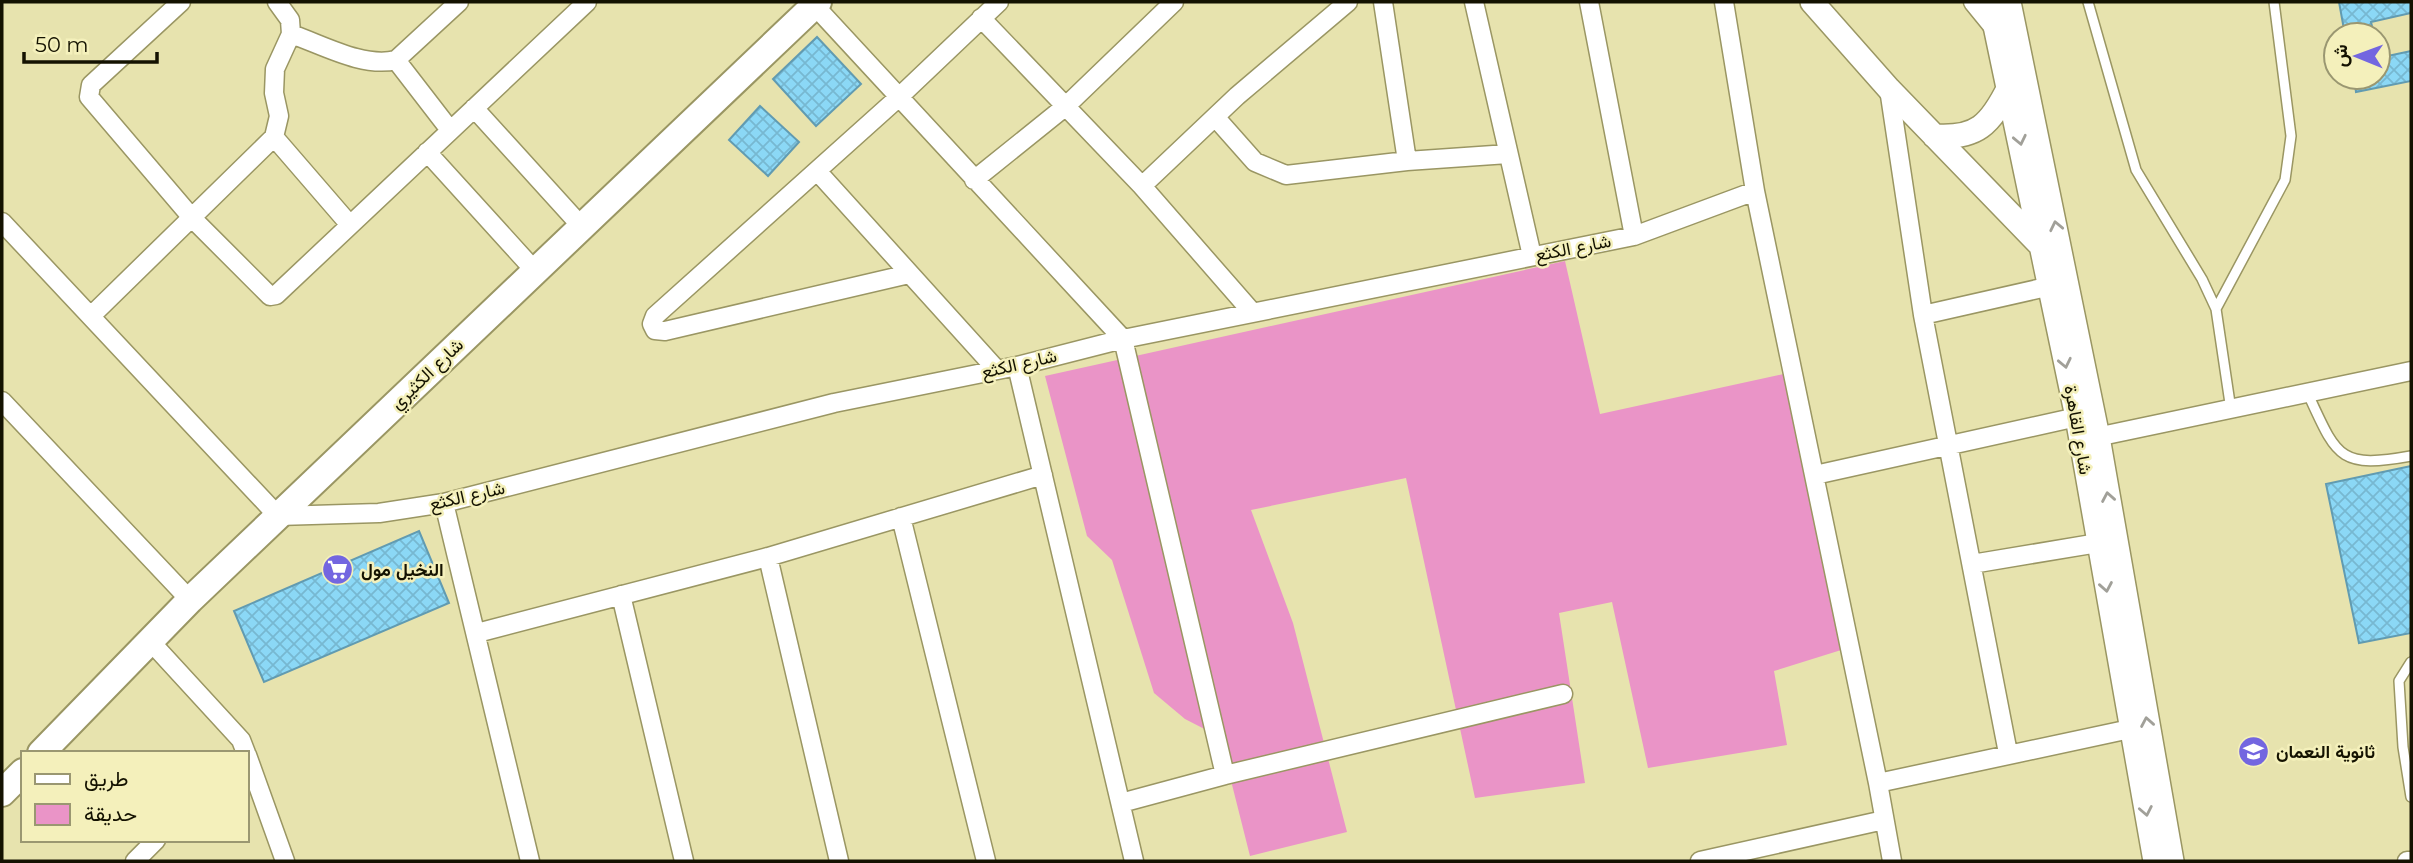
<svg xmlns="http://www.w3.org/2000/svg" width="2413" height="863" font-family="Montserrat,Vazirmatn,sans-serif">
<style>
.green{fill:#ea94c7}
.building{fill:url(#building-cross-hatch);stroke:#619bb1;stroke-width:2}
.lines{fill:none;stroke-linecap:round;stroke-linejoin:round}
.service-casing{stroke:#9a9663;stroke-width:12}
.minor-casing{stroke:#9a9663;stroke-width:21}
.tertiary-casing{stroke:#9a9663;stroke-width:26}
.secondary-casing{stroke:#9a9663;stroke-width:30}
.service{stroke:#fff;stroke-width:9}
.minor{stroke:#fff;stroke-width:18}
.tertiary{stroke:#fff;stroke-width:23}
.secondary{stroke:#fff;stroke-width:26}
.oneway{stroke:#a1a099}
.labels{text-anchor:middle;stroke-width:5;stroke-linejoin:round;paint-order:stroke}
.street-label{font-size:18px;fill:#141201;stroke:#f4f0bb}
.poi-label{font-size:18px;font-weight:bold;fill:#141201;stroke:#f4f0bb;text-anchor:start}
</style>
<defs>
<pattern id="building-cross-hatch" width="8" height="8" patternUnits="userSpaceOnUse" patternTransform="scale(1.75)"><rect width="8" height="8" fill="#8bd8f6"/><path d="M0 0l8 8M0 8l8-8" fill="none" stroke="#77b8d1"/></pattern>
</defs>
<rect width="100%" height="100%" fill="#e7e3ae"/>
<!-- green -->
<path class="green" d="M1565,261L1600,414L1793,372L1854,646L1774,671L1787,745L1648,768L1612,602L1559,613L1585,783L1475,798L1406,478L1251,510L1293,623L1347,832L1250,856L1220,737L1185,719L1154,693L1112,560L1087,536L1045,376Z"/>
<!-- building -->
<path class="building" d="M2339,2H2411V13L2371,22L2374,35H2345Z
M817,37L861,84L816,126L773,79Z
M2411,51V81L2356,92L2354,77H2378V58Z
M760,106L799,142L768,176L729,140Z
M2411,466V633L2359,643L2326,484Z
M419,531L449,603L264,682L234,611Z"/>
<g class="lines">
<defs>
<path id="service" d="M2088,2L2136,170L2202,279L2216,309L2231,410
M2216,309L2285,180L2291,136L2274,2
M2308,394C2337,457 2339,469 2411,456
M2411,662L2399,681L2403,747L2411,797"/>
<path id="minor" d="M181,2L91,85L89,97L193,219L270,296L276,295L587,2
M1383,2L1407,161
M1474,2L1532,256
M1589,2L1634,236
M1724,2L1755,191L1878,783L1892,861
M1973,2L1995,29
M814,5L1123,339L1225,775
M981,18L1142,186L1252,312
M291,34C323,45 363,68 396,60L459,2
M396,60L450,130
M1889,89L1923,315L2008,753
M474,108L582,227
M1216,118L1255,162L1286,175L1407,161L1508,154
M274,137L350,225
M427,152L535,271
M817,171L997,370
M974,180L1066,106L1174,2
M1142,186L1237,96L1348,2
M2,222L278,516L379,513L444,503L834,403L1017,366L1123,339L1634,236L1755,191
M909,274L665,331L655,330L652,324L655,316L899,97L999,2
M1923,315L2060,284
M91,316L274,137L279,116L274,93L275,69L291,34L290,20L277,2
M1017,366L1134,861
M2,401L190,600
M2087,439L2411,371
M1815,475L2077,417
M444,503L530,861
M901,517L986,861
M768,557L839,861
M1972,564L2098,543
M621,595L684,861
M477,633L768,557L1043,475
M151,642L241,740L246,753
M247,755L285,861
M1878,783L2130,729
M1121,803L1225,775L1563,694
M135,861L156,840
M1700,861L1884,820
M2407,861H2411"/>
<path id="tertiary" d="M1812,2L1889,89L2042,247
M1990,2L2077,417L2155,861
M2009,2L2098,437L2172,861
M1934,136C1977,139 1990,125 2009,87"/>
<path id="secondary" d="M41,753L190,600L818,2
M2,793L23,772"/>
</defs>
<!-- service casing -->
<use href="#service" class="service-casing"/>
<!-- minor casing -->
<use href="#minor" class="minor-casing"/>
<!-- tertiary casing -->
<use href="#tertiary" class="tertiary-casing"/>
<!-- secondary casing -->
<use href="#secondary" class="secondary-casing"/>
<!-- service -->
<use href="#service" class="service"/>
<!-- minor -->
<use href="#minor" class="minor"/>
<!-- tertiary -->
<use href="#tertiary" class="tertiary"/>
<!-- secondary -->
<use href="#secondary" class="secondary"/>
</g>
<!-- one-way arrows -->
<defs><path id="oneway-chevron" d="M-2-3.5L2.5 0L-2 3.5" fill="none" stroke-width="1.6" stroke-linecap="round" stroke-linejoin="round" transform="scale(1.75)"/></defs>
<g class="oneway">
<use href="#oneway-chevron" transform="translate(2020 140) rotate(78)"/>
<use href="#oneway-chevron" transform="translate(2056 226) rotate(-102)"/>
<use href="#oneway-chevron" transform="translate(2065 363) rotate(78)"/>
<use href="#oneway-chevron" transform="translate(2108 497) rotate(-100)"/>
<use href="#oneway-chevron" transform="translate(2106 587) rotate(80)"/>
<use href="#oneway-chevron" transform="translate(2147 722) rotate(-100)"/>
<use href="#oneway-chevron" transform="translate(2146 811) rotate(79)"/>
</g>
<!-- icons -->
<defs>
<symbol id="supermarket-disc" viewBox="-11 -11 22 22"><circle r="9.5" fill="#7366e0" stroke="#f4f0bb"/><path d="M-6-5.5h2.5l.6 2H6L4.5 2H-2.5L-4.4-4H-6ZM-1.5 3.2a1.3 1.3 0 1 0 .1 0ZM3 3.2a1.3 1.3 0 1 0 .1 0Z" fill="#fff"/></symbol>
<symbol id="school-disc" viewBox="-11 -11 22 22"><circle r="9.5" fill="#7366e0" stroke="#f4f0bb"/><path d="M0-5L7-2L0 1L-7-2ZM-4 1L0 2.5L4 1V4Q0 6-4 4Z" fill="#fff"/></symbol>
</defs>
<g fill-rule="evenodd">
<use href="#supermarket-disc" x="320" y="552" width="35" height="35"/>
<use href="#school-disc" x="2236" y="734" width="35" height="35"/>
</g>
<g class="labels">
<!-- street labels -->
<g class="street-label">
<text transform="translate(1573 248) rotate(-11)" y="6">شارع الكثع</text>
<text transform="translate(1019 364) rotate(-13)" y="6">شارع الكثع</text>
<text transform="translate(427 374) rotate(-44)" y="6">شارع الكثيري</text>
<text transform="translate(2078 430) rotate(80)" y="6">شارع القاهرة</text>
<text transform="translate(467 496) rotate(-13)" y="6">شارع الكثع</text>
</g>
<!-- poi labels -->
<g class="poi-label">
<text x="361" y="576">النخيل مول</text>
<text x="2276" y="758">ثانوية النعمان</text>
</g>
</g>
<!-- border -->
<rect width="2413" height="863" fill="none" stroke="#141201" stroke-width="7"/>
<!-- legend -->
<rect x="21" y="751" width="228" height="91" fill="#f4f0bb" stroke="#9a9771" stroke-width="2"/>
<rect x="35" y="774" width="35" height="10" fill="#ffffff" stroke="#9a9771" stroke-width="2"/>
<text x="84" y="786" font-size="21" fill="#141201">طريق</text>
<rect x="35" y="804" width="35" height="21" fill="#ea94c7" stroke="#9a9771" stroke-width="2"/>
<text x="84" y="821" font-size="21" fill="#141201">حديقة</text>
<!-- north arrow -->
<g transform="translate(2357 56) rotate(271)"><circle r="33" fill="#f4f0bb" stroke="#9a9771" stroke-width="2"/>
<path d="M0-5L12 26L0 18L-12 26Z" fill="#7366e0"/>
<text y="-10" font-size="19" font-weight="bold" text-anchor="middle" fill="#141201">ش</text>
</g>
<!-- scale -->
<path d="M24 52v10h133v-10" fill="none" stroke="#141201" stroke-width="3.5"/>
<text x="35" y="52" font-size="21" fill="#141201" stroke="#f4f0bb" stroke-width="5" paint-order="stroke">50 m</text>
</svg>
